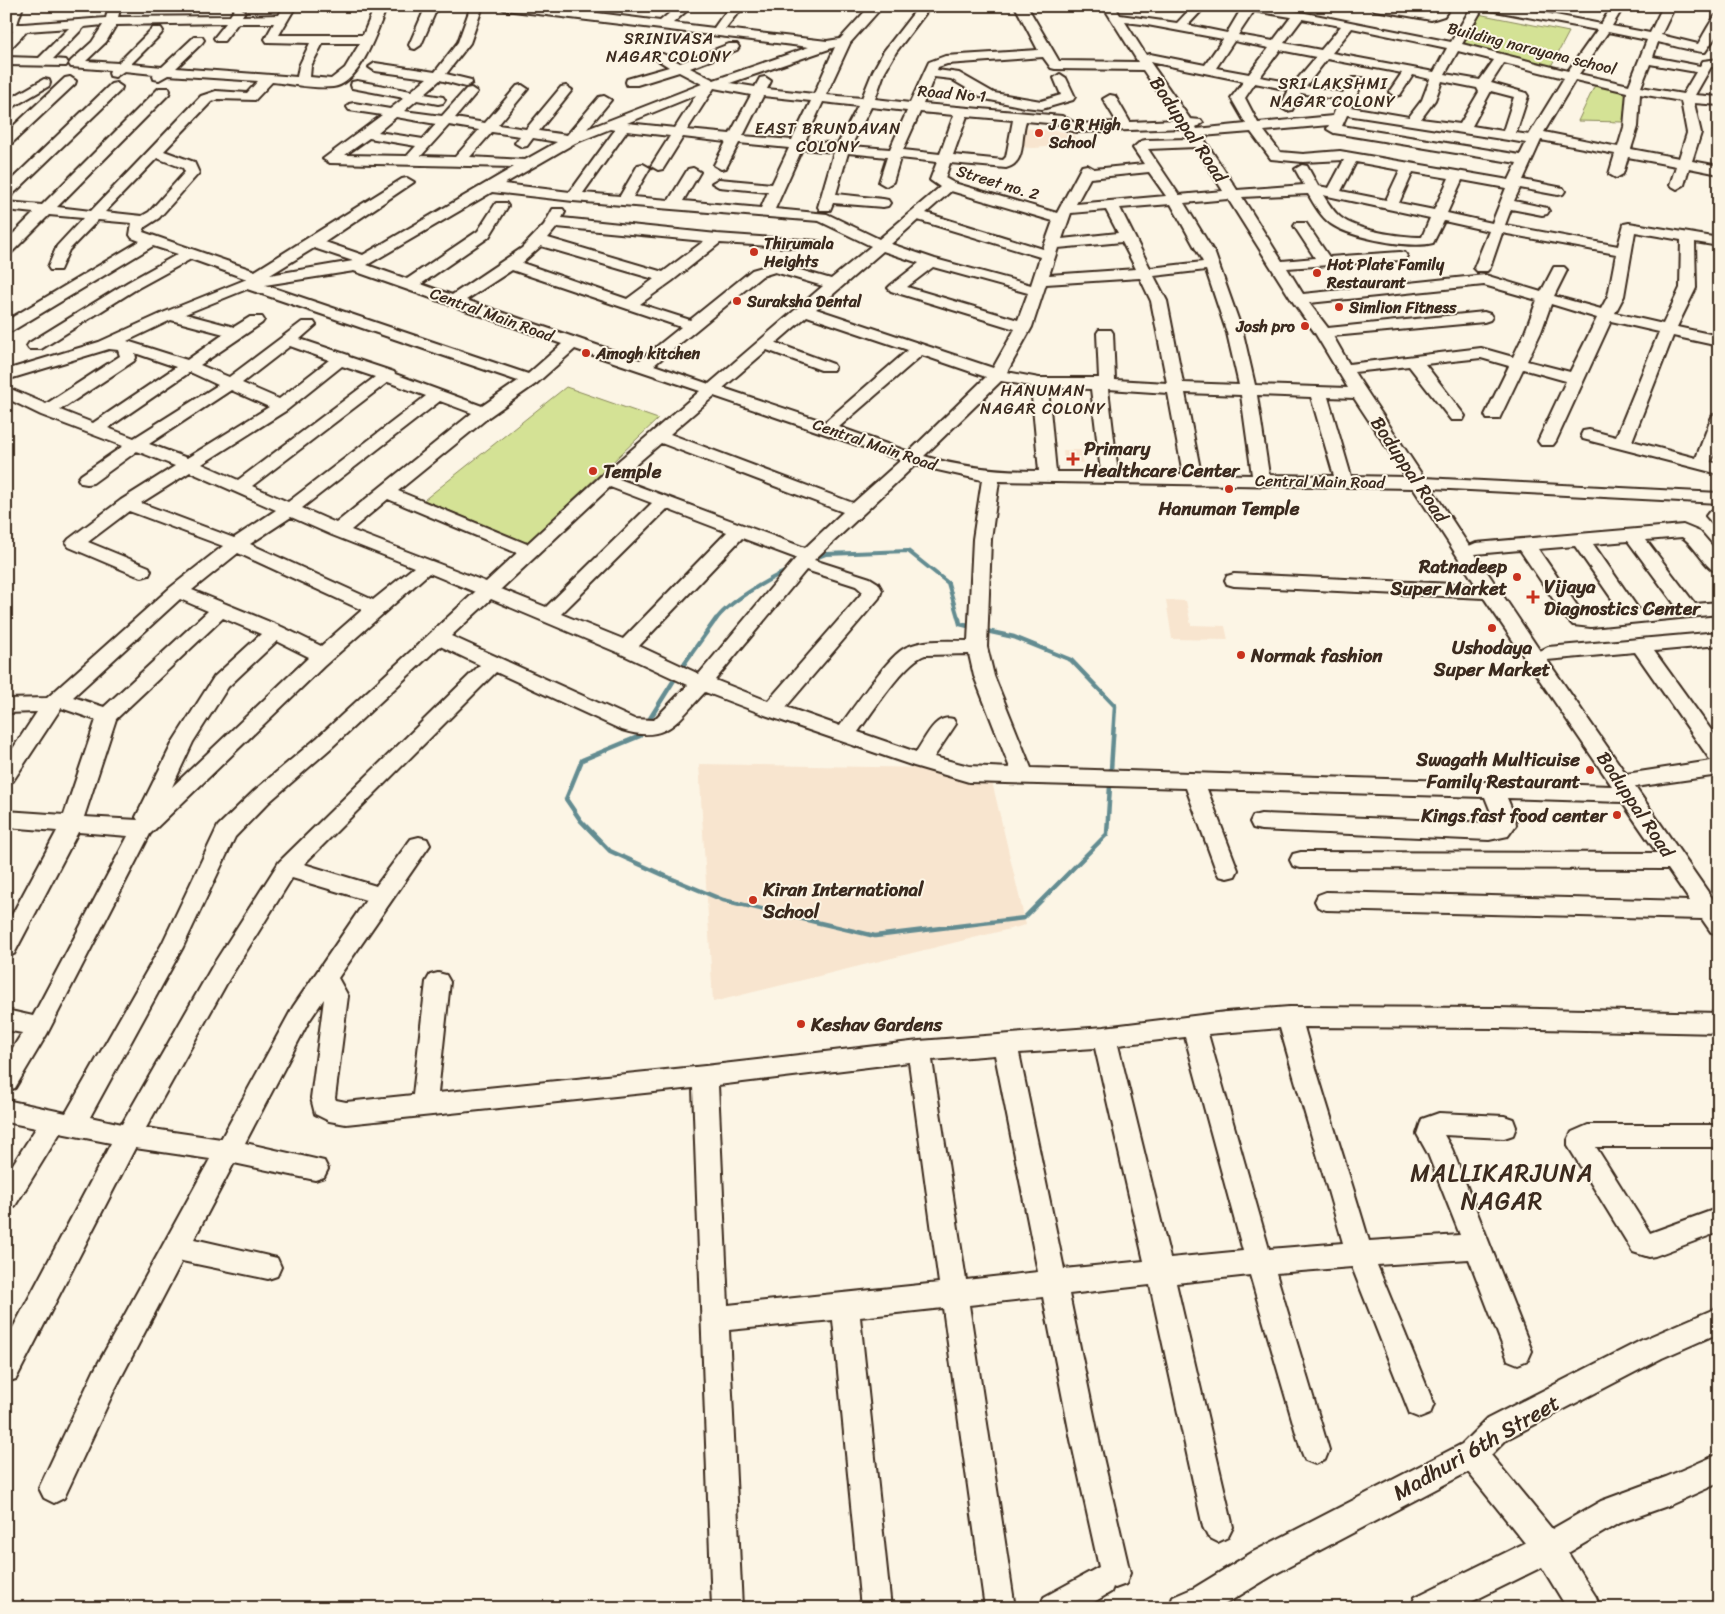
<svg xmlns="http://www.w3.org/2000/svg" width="1725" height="1614" font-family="Sriracha,sans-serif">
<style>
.built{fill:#f8e5cf}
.green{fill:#d4e295;stroke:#88865a}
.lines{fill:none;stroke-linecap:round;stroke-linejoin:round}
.stream-far1{stroke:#648c91;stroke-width:4}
.stream{stroke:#648c91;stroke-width:4.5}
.minor-casing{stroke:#3b2a1e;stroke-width:4}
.minor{fill:#fcf5e5;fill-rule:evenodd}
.poi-dot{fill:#c8321e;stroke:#fcf5e5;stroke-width:2}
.labels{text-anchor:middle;stroke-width:4;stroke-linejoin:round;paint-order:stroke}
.far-neighbourhood-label{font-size:16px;letter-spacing:1px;fill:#3b2a1e;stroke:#fcf5e5}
.far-street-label{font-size:16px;fill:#3b2a1e;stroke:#fcf5e5}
.far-poi-label{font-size:16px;font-weight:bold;fill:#3b2a1e;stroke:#fcf5e5;text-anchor:start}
.street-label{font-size:19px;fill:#3b2a1e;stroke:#fcf5e5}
.poi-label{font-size:19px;font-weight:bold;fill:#3b2a1e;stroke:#fcf5e5;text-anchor:start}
.near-street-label{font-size:22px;fill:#3b2a1e;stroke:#fcf5e5}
.near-neighbourhood-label{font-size:24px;letter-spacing:1px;fill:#3b2a1e;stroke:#fcf5e5}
</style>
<rect width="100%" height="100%" fill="#fcf5e5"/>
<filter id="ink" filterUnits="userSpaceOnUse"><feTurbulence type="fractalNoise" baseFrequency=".02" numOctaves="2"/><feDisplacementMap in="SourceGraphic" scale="10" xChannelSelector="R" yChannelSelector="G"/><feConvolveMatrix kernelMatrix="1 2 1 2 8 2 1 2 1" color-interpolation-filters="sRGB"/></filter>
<g filter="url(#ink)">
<!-- built -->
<path class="built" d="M1019,128L1055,130L1067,133L1070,130L1073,132L1076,141L1055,146L1035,148L1010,147Z
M1063,450H1081L1083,463H1064Z
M1166,600L1186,601L1191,625L1225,626L1228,640L1172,639Z
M699,764L989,769L1026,925L713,1002Z"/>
<!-- green -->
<path class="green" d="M1478,14L1569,32L1550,68L1468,47L1464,44L1472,24Z
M1595,85L1626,90L1624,122L1578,121Z
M566,387L658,419L527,543L424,500Z"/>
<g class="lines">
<!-- stream-far1 -->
<path class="stream-far1" d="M811,560L826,554L908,551L948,583L959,621
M715,621C728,602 767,580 788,570"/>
<!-- stream -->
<path class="stream" d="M959,619L960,624L972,627
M649,720L686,661L716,619
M640,736L582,760L566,799L581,821L610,851L670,878L723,900L875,936L1024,918L1107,834L1115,706L1071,660L1014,637L982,630"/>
<defs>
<path id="minor" d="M11,6H23L17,24H23L106,18L109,6H121L118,17L230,16L235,8L239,7L245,11L242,16L279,15L284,6H296L279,35H363L375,6H387C378,28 361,84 333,87C313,89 292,84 272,82L255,100L218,99L211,102L164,151L194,162L199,173L159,218L145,227L143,232L255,271L402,179L407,178L414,182L325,242L363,255L514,167L330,163L323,159L382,115L349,110L347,107L349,104L354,103L390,109L404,98L352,88L351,85L352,82L357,81L411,91L427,78L375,71L369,67L375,63L435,72L458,42L471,6H483L470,43L446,74L471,80L472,83L466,87L440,80L424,94L443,97L445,100L443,103L438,104L417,100L404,111L442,116L466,89L471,88L477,92L455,118L485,123L517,86L522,85L528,89L498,125L526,129L561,87L566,86L572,90L539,131L567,135L599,97L604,96L611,100L587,129L702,84L679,72L637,85H627L626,82L627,79L669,67L653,57L655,54H663L680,63L729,44H737L739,47L737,50L690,68L714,80L809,47L505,10L499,6H543L660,21L678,6H692L673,23L714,28C726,11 727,6 749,6L736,15L725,29L827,41L840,39L870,6H883L850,43L826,95L862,98L873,71L884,51L919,6H931L896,52L885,71L875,99L910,103L929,62L945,56L1038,50L1015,6H1027L1059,61L1138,62L1103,6H1115L1120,15L1177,23L1193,6H1206L1188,25L1227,33L1243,6H1270L1451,42L1472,6H1484L1462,44L1568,71L1597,30L1490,10L1484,6H1510L1601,24L1612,6H1624L1612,26L1650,33L1663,6H1675L1661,35L1698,44C1703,37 1713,15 1719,13V32L1705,52C1700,53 1667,44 1658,42L1653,57L1700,66L1703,61L1719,59V67H1711L1695,95L1719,97V105L1694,103L1701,133L1692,161L1719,166V174L1689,168L1684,185L1677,189L1670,185L1676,166L1628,157L1623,174L1616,178L1609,174L1615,154L1541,140L1523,180L1563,188L1565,191L1563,194L1558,195L1520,188L1514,201L1547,208L1549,211L1547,214L1542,215L1511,209L1505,225L1618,246L1624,224L1629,223L1719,238V246L1695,242L1696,288L1677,327L1719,336V346L1673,336L1632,441L1696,458L1711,419L1713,415L1719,414V442L1711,462L1719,464V474L1583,439L1581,435L1583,431L1589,430L1616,437L1659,332L1611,321L1556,441L1553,445H1541L1538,441L1566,381L1523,369L1501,415L1499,419H1487L1485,415L1509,366L1481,358L1425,364L1465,416L1463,420H1451L1409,366L1354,372L1424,478L1719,493V503L1431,488L1469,546L1476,543L1683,525L1700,532L1719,554V573C1705,569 1696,546 1682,537L1646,540L1695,604L1719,602V614L1591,627L1573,625L1566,618L1520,550L1475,554L1540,651L1548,647L1719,632V645L1654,651L1719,741V775L1635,787L1719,908V935L1711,932L1702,919L1326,910L1318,907L1315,901L1318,895L1326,892L1690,901L1668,869L1301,868L1293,866L1290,860L1293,854L1301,852L1657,853L1622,802L1507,798L1515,817L1516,825L1508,836L1489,840L1261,830L1253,828L1250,822L1253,816L1261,814L1494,823L1493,817L1485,797L1207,789L1238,870L1235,876L1227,878L1219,876L1216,870L1186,788L969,782L914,766L765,715L705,692C677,721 667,744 622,730L496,672L304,864L376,886L411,839L419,837L427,839L430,845L338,978L348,996L335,1098L336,1100L346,1102L413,1095L426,982L430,975L438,973L446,975L450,982L438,1093L705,1066L919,1041L1104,1027L1226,1012L1289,1007L1497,1008L1719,1013V1033L1497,1028L1304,1027C1324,1099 1348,1169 1369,1241L1460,1235L1428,1154L1417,1134L1422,1119L1439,1113L1504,1116L1513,1119L1516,1127L1513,1135L1504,1138L1444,1135L1452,1149L1532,1351L1528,1360L1518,1364L1508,1360L1469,1259L1377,1265L1434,1404L1430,1414L1420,1418L1410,1414L1352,1267L1276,1273L1329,1450L1325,1460L1315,1464L1305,1460L1301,1450L1250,1275L1176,1283L1233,1527L1228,1537L1218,1542L1208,1537L1203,1527L1150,1285L1069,1294L1099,1440L1130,1573L1126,1584L1115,1588L1113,1587L1111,1592L1084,1608H1040L1044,1597L1099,1567L1071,1440L1043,1297L969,1305L1015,1608H985L943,1308L860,1317L891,1608H861L833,1320L729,1330L742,1608H712L693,1088L346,1124L329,1121L315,1114L311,1098L324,999L309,1021L245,1143L324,1161L328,1169L324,1177L315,1180L234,1163L194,1239L277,1258L281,1267L277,1276L268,1279L182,1261L114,1391L64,1498L54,1503L44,1498L39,1488L94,1371L210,1159L135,1148L16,1379L6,1382V1341L111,1143L60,1133L15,1206L6,1210V1175L36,1128L6,1122V1100L66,1113L162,944L218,826L254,791L317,738L475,592L429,573L324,666L150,834L47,1034L15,1088L6,1091V1059L22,1033L6,1030V1010L33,1016L128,836L78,832L14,954L6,957V926L57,831L6,827V811L64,815L96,720L61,708L13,781L6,784V759L37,712L6,713V699L47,698L171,587L223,546L129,511L88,542L149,567L151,571L149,575L142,577L135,575L69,547L66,543L69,539L121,500L175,466L137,451L93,483L87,484L81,483L78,479L81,475L123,446L41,415L6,398V387L46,404L120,356L118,350L109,349L6,380V370L99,342L165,312L247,279L191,259L138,288L41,349H29L27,346L29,343L128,282L178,254L153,246L12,331L6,333V321L140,241L132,238L130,235L132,223L98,220L69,250L60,270H50L48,267L57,246L83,218L49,215L11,253L6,254V241L34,213L6,210V202L42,205L159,88H169L170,91L169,94L57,207L91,211L201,96L216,91L247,93L258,81L168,75L159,80L154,79L153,76L154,74L124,71L115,77L110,76L109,73L110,70L71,67L69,64L71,61L92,42L103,25L84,27L53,59L66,60L68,63L66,66L6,65V57L39,58L69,28L27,31L10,49L6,50V38L13,31L6,30V20ZM1254,11L1291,17L1273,41L1238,35ZM1302,19L1341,26L1321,50L1284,43ZM1125,22L1142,24L1223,39L1205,65L1150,54L1146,55ZM226,23L214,38L216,41H224L238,23H274L265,39L267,42L310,43L299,66L297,77L176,68L202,43L204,40L202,37H194L162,67L131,64L161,34L163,31L161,28H153L118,63L86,61L106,42L116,25ZM1352,28L1447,48L1434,72L1332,53ZM1608,32L1647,40L1629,85L1579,74ZM1234,41L1269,48L1249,74L1216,68ZM323,43H360L345,68L331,79L310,77L311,66ZM835,47L814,94L767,89L771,81L765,77L760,78L755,87L730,83ZM1280,50L1316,57L1294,83L1260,77ZM1458,51L1494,60L1480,80L1445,74ZM1043,57L1051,68L1055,69L1143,70L1177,120L1130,122L1115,96L1110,95L1103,99L1117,122L1077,124L1062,116L923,104L934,77L951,79L985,99L1025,107L1042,109L1073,100L1075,97L1066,78L1060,74L1054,78L1061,95L1041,101L994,93L959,73L937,70L938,67L947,64ZM1327,59L1402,73L1389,92L1395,96L1400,95L1413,75L1430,79L1422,100L1409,117L1350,107L1364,81L1363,78H1353L1343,93L1306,86ZM1150,62L1244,81L1231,98L1246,124L1197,129L1196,127L1203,123L1201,120L1190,119ZM1504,63L1564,78L1529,135L1516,133L1528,96L1526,93L1491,83ZM1650,64L1696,72L1683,94L1641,87ZM1575,80L1627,92L1624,127L1618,147L1544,132ZM1442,81L1477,88L1479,92L1460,124L1421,119L1435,100ZM1255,83L1289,90L1280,107L1287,111L1292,110L1301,93L1339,100L1333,116L1258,123L1245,98ZM714,88L751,95L730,134L687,130ZM1491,91L1514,97L1503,131L1472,126ZM1640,94L1681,101L1687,133L1679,158L1631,149L1638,127ZM696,95L675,128L627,123ZM763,96L811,101L792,140L743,136ZM823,102L858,106L838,144L805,141ZM871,107L907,111L890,149L851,146ZM920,112L954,115L940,154L903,150ZM1347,115L1508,140L1526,143L1520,155L1342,126ZM967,116L1013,120L1006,157L1003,160L953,155ZM396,117L436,124L423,139L378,132ZM1026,121L1059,124L1067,130L1077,132L1183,128L1190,139L1146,140L1141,141L1133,148L1144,164L1094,169L1087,165L1082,166L1057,213L954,183L945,178L950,163L1006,168C1027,163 1020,138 1026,121ZM449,125L479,130L455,157L421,156ZM1329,125L1327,129L1334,133L1517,163L1509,180L1340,151L1303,154L1280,152L1264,131ZM610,129L615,130L570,192L504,184L575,143ZM627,131L670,136L651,166L658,170L663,169L683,137L726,142L714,165L721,169L726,168L739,143L789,148L772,184L719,179L712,183L719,187L768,192L761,208L683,201L700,172L693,168L688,169L669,200L633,197L650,168L643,164L638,165L620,196L583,193ZM492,132L520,136L515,143L522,147L527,146L533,138L557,142L525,160L470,157ZM1251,132L1271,159L1303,162L1344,160L1329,188L1318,186L1307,166L1302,165L1295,169L1304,185L1237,190L1202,136ZM369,138L416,146L407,156L345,155ZM1196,147L1223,191L1179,195L1148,149ZM802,149L834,152L818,207L820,210H830L833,203L883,207L888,206L890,203L888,200L883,199L836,194L848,153L887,157L879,182L886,186L893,182L900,158L937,162L930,180L940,187L879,239L827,214L775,209ZM157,158L183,168L185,172L149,212L142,216L105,212ZM1356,162L1400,170L1386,200L1341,191ZM1149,172L1166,196L1076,204L1090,178ZM1413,172L1449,178L1434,210L1399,203ZM1462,180L1506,188L1492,223L1447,213ZM951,191L1053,221L1043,249L926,213ZM492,192L573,201L819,221L871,246L831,279L776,263L752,270L690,320L640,304L672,281L720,243L817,249L822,248L824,245L822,242L817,241L717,234L562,218L565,212L563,209H553L544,225L522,248L452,295L421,284L489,237L508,206L506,203H496L478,231L407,279L367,265ZM1308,194C1314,204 1321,217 1331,224C1351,238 1411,249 1433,243L1444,221L1489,231L1474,268L1477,271H1487L1490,268L1502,233L1616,254L1608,296L1601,309L1554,296L1567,270L1564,267H1554L1541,292L1485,275L1303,294L1287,268L1400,260L1405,259L1407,256L1405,253L1400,252L1329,257L1306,223H1296L1294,226L1315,258L1282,261L1242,197ZM1323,195L1430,218L1422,237C1400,237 1357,231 1340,217C1333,211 1328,203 1323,195ZM1228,199L1291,299L1315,333L1348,388L1255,385L1243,333L1215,254L1184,203ZM1171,204L1203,262L1150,268L1120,208ZM1106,210L1118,233L1062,239L1071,213ZM918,220L1040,257L1031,285L935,259L891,244ZM557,227L704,241L663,272L548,238ZM1635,232L1681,240L1680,288L1663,324L1615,313L1624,296ZM1122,242L1136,269L1049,275L1058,248ZM541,246L654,279L627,299L522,263ZM314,248L353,261L270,275ZM883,251L919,263L891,285L888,288L891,291L1015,329L993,368L816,309ZM933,267L1028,293L1018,320L907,287ZM512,270L681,327L640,360L466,300ZM1206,270L1227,333L1239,385L1183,383L1167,301L1154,276ZM354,271L562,344L528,374L265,285ZM775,272L823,286L709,384L654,365L762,276ZM1140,278L1151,301L1167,383L1115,380L1113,333L1111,330H1099L1097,333L1099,378H1039L1007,372L1032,327L1046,284ZM1484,285L1537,300L1525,332L1513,357L1481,348L1349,364L1333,336L1484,322L1490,320L1492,317L1490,314L1484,312L1328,328L1309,303ZM247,289L518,381L482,406L395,374L394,372L349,357L348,355L300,339L316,325L314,322H302L229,377L200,365L262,323L264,320L262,317H250L234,327L185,314ZM1551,304L1597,318L1570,372L1527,361L1541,332ZM807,316L908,350L825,422L723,388L767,350L821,370H833L835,367L833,364L776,343ZM171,320L224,334L187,360L127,341ZM290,346L329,360L279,399L242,383ZM575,349L700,391L601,476L527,544L398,491L490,416L537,383ZM135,353L176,367L93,423L60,410L134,361L136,358ZM922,355L986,377L909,452L839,427ZM342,366L375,377L238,480L202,464L287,410ZM190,372L218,385L134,438L108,428ZM1001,381L1031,386L1039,471C999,471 962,468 924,456ZM388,382L426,396L288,502L252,486ZM1048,388L1091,389L1101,472H1056ZM1108,389L1168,393L1183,474L1118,473ZM231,390L269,407L187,458L149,444ZM1185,393L1241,395L1252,475L1201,474ZM1257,395L1311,397L1334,476L1269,475ZM714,396L901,460L853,503L670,434ZM1328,397L1354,398L1406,477L1351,476ZM440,401L472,413L336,523L302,508ZM661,443L843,512L805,548L619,479ZM915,465L982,480L973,539L968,641C947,641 926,639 907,647C890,653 853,709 840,726L786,707L879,598L882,590L878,583L870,578L814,560ZM190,472L276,510L234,538L141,503ZM999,481L1413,488L1476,585L1234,574L1227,576L1225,580L1227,584L1234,586L1484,598L1612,786L1031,768L994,676L987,647L991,539ZM610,487L652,503L546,607L501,589ZM388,499L517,553L486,582L351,530ZM667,509L727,532L623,639L561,614ZM291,517L332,535L414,567L373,600L250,544ZM742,538L796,558L699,674L639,646ZM1628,541L1676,606L1639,610L1593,544ZM1575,546L1621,612L1585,614L1580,610L1538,549ZM238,553L362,610L321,646L282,627L192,590ZM806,570L856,586L863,592L768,701L715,680ZM180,599L208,611L104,707L73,697ZM491,599L619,653L688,685L654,720L634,719L451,636ZM223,618L261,634L214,677L174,740L136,817L138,820L84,817L116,719ZM277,641L309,657L172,787L193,742L228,687ZM440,646L480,665L279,862L213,965L122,1124L90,1117L183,947L235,837L268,803L331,748ZM1635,652L1711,761L1626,774L1547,660ZM969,654L974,676L1010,768L969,766L934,757L956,724L953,719C935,714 926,738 916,752L858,732C872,713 905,661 925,655ZM292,878L366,900L293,1007L221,1139L146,1128L229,979ZM1280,1028C1300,1100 1323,1171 1343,1243L1269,1249L1208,1034ZM1185,1037L1243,1251L1170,1258L1118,1045ZM1095,1048L1144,1261L1064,1269L1019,1053ZM995,1055L1038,1272L966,1280L932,1060ZM909,1062L939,1283L728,1305L718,1085Z
M426,6H438L421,45L415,49L411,48L409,45Z
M1369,6H1397L1430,12L1436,10L1439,6H1451L1444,16L1431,20L1375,10Z
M70,77L76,81L75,84L11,144L6,145V133L65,78Z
M44,79L49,80L50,83L49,86L6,111V101Z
M116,83L122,87L121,90L11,196L6,197V185L111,84Z
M1715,510L1719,511V526L1713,524L1706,516L1709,512Z
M1588,1125H1719V1147H1596L1650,1233L1719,1208V1232L1655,1256L1649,1257L1633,1252L1568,1146V1140L1572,1132Z
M1719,1307V1333L1662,1358L1507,1439L1491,1455L1552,1529L1601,1501L1666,1477L1719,1454V1483L1670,1505L1619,1523L1568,1553L1596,1597L1600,1608H1567L1542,1567L1459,1608H1411L1415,1597L1525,1543L1468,1472L1275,1574L1219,1608H1169L1173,1597L1194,1588L1253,1552L1462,1444L1487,1419L1642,1340Z"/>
</defs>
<!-- minor casing -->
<use href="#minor" class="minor-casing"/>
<!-- minor -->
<use href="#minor" class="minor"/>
</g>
</g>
<!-- markers -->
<g class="poi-dot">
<circle cx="1039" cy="133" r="5"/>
<circle cx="754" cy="252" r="5"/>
<circle cx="1317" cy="273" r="5"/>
<circle cx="737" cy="301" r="5"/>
<circle cx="1339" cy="307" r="5"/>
<circle cx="1305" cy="326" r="5"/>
<circle cx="586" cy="353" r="5"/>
<path d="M1070.5 451.5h5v5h5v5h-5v5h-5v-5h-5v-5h5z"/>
<circle cx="593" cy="471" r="5"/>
<circle cx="1229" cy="489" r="5"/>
<circle cx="1517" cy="577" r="5"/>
<path d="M1530.5 589.5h5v5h5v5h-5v5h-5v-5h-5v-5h5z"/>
<circle cx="1492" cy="628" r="5"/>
<circle cx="1241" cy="655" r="5"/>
<circle cx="1590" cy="770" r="5"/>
<circle cx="1617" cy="815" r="5"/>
<circle cx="753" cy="900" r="5"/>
<circle cx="801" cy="1024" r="5"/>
</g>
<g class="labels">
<!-- far-neighbourhood labels -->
<g class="far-neighbourhood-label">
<text x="669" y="44">SRINIVASA<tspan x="669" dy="18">NAGAR COLONY</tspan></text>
<text x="1333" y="89">SRI LAKSHMI<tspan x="1333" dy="18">NAGAR COLONY</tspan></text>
<text x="828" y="134">EAST BRUNDAVAN<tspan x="828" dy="18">COLONY</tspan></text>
<text x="1043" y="396">HANUMAN<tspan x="1043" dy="18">NAGAR COLONY</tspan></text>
</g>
<!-- far-street labels -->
<g class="far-street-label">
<text transform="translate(1532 48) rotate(14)" y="6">Building narayana school</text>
<text transform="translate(952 93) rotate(5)" y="6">Road No 1</text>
<text transform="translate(998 182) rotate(17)" y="6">Street no. 2</text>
<text transform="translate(492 314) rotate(20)" y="6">Central Main Road</text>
<text transform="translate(875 444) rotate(19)" y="6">Central Main Road</text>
<text transform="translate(1320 481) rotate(1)" y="6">Central Main Road</text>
</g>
<!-- far-poi labels -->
<g class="far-poi-label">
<text x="1049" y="130">J G R High<tspan x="1049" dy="18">School</tspan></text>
<text x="764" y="249">Thirumala<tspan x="764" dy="18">Heights</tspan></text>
<text x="1327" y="270">Hot Plate Family<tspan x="1327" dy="18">Restaurant</tspan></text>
<text x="747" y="307">Suraksha Dental</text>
<text x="1349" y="313">Simlion Fitness</text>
<text x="1295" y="332" text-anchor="end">Josh pro</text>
<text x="596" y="359">Amogh kitchen</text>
</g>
<!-- street labels -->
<g class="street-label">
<text transform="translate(1189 129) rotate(56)" y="7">Boduppal Road</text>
<text transform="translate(1410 469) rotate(56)" y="7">Boduppal Road</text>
<text transform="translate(1636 804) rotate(56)" y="7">Boduppal Road</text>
</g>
<!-- poi labels -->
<g class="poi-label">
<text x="1084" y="455">Primary<tspan x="1084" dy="22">Healthcare Center</tspan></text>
<text x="603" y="478">Temple</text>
<text x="1229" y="515" text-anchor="middle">Hanuman Temple</text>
<text x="1507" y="573" text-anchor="end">Ratnadeep<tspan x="1507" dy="22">Super Market</tspan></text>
<text x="1544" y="593">Vijaya<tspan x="1544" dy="22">Diagnostics Center</tspan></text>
<text x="1492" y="654" text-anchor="middle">Ushodaya<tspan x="1492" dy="22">Super Market</tspan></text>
<text x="1251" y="662">Normak fashion</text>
<text x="1580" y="766" text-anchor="end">Swagath Multicuise<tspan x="1580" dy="22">Family Restaurant</tspan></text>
<text x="1607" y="822" text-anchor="end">Kings fast food center</text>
<text x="763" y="896">Kiran International<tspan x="763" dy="22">School</tspan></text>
<text x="811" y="1031">Keshav Gardens</text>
</g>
<!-- near-street labels -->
<g class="near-street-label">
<text transform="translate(1476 1447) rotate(-30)" y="8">Madhuri 6th Street</text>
</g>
<!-- near-neighbourhood labels -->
<g class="near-neighbourhood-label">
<text x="1502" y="1181">MALLIKARJUNA<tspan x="1502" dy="28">NAGAR</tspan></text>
</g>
</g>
<!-- margin -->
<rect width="1725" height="1614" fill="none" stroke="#fcf5e5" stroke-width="25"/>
<rect x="12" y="12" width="1700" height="1589" fill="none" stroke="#3b2a1e" stroke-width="2" filter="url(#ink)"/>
</svg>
